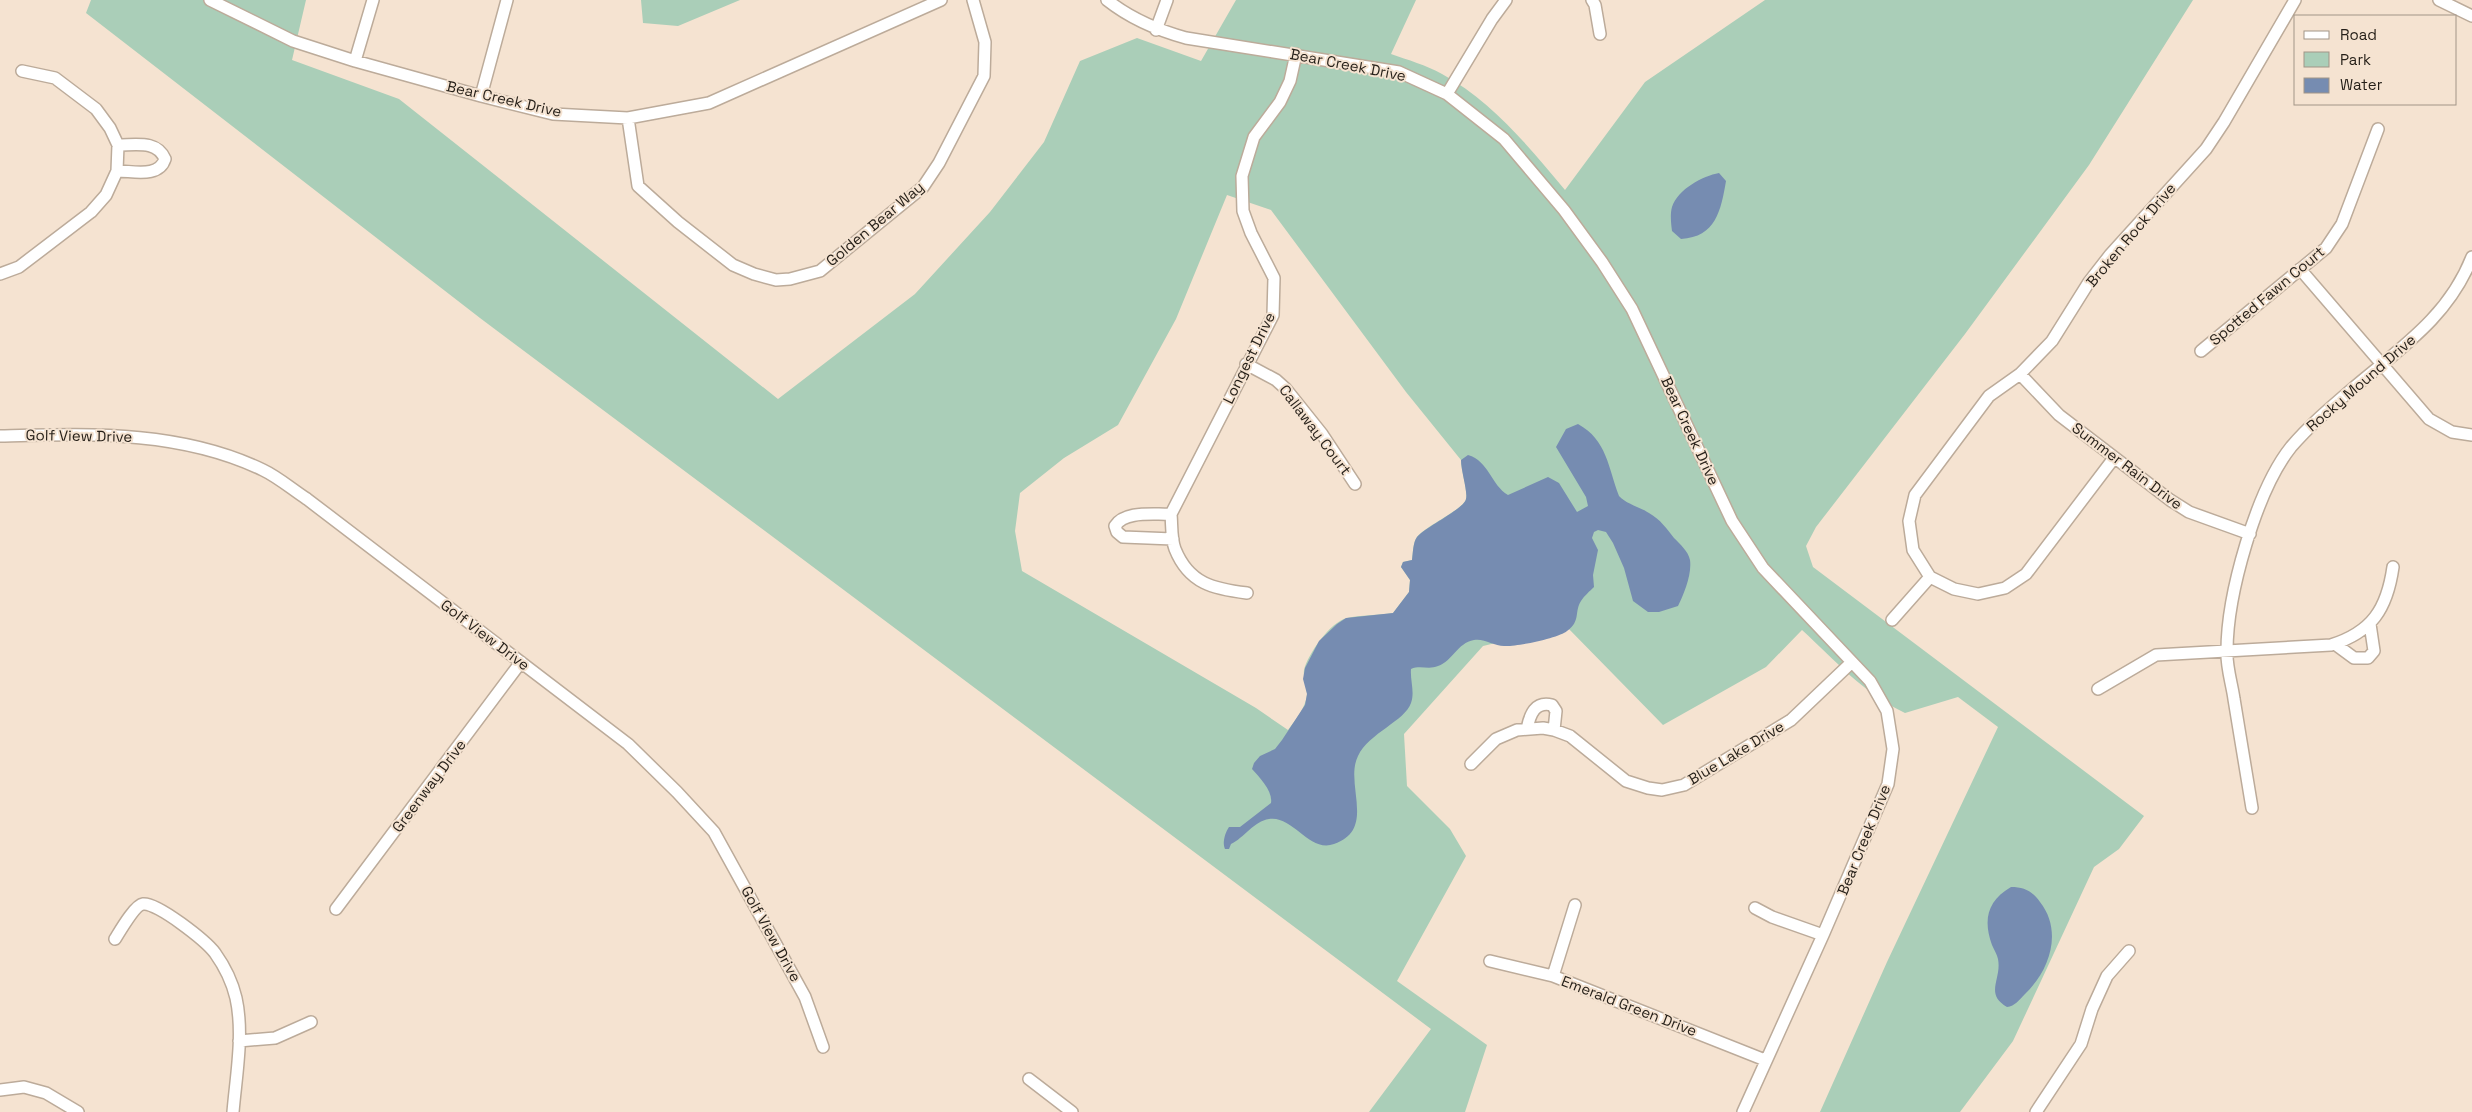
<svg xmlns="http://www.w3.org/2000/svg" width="2472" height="1112" font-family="'Space Grotesk',sans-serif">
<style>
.green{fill:#aaceb8;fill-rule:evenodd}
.water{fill:#768cb1}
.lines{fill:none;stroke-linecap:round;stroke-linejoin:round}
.minor-casing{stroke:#bcab9a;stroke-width:14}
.minor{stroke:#fff;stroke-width:11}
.labels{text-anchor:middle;stroke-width:4;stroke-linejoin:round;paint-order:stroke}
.street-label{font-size:15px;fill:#251f18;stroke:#f5e3d1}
</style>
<rect width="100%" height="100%" fill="#f5e3d1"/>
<!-- green -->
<path class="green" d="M91,0H306L292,60L399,99L778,399L915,294L990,212L1044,142L1080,61L1137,38L1201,61L1236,0H1416L1391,54C1408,60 1426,65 1442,74C1492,101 1529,147 1565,190L1645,82L1765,0H2193L2089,165L1965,334L1816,527L1806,546L1813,567L2144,816L2119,849L2094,867L2013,1041L1960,1112H1820L1887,962L1998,727L1958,697L1905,713C1863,693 1836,661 1802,630L1766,667L1663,725L1566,626L1483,646L1404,734L1407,786L1450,829L1466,856L1397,981L1487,1045L1465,1112H1369L1431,1029L480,318L86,13ZM1227,195L1271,210L1406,392L1461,460C1461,470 1468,491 1466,499C1464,509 1427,525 1417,537C1413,542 1413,553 1412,560L1403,562L1401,567L1410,580L1409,592L1393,613C1379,615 1360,615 1347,618C1330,622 1308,654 1304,670C1303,679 1306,685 1307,693C1307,706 1295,721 1288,730L1256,708L1022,571L1015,531L1020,493L1064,458L1118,425L1176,319Z
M641,0H740L678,26L643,23Z"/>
<!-- water -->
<path class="water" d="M1719,173L1726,181C1721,210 1716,237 1681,239L1672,231C1671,223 1670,214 1672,207C1678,189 1703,176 1719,173Z
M1578,424C1607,440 1608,467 1619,496C1626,504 1640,507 1649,513C1661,520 1666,528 1674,538C1680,544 1688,551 1690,560C1692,574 1684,594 1678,606L1659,612H1648L1633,601L1624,568L1613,543L1606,532L1598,530L1594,532L1592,538L1598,550L1593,575L1594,587C1590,591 1584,596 1581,601C1574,612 1581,621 1567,631C1559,638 1516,647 1504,646C1494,646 1484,638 1474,640C1457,643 1453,661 1438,666C1429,670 1420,665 1411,669C1410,680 1415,692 1411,703C1405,721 1369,733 1358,756C1344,784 1377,829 1334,844C1309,853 1293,815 1269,819C1254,821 1244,838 1231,844L1229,849H1225C1222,843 1225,833 1229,827H1240L1271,803C1273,791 1260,778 1252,769L1254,763L1260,756L1275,749L1282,740L1305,705L1307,694L1303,679L1305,668L1319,641L1337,624L1346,618L1393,613L1409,592L1410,580L1401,567L1403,562L1412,560C1413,553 1413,542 1417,537C1427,526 1464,509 1466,499C1468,492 1461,471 1461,460L1468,455C1489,461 1491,485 1508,495L1548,477L1559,483L1577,512L1588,506L1586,497L1556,447L1566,429Z
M2011,887C2024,887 2032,891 2040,902C2063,931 2050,970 2025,994C2019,1000 2015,1006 2007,1007C1984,994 2002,979 1998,959C1997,954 1994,950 1992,945C1983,920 1987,901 2011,887Z"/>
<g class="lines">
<defs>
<path id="minor" d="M210,0L293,41L355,61L481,96L553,114L628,118L709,103L941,0
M1107,0C1131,19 1157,30 1186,38L1399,72L1447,94L1504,139L1564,210L1602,262L1632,309L1732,521L1763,568L1870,681L1887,711L1893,749L1888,784L1823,935L1743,1112
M1592,0L1595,5L1600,34
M2439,0L2472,16
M1156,30L1167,0
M355,61L373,0
M1447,94L1492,19L1506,0
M481,96L507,0
M628,118L638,186L678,222L733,265L754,274L776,280L790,279L820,271L923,187L939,163L984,76L985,42L973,0
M117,171C134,171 159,178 165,159C157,140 136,145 118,145
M2300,269L2429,419L2452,432L2472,435
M0,274L19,267L91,212L106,195L117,171L118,145L110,128L96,109L55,78L22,71
M2201,351L2326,248L2342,224L2378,129
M1246,364L1276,380L1286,389L1322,434L1355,484
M2020,374L2059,415L2170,500L2189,512L2250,534
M0,436C89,434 180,430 263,470C278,477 293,490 307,499L628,744L677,792L714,832L805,997L823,1047
M2114,458L2026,574L2005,588L1978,594L1954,589L1930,577L1913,550L1909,521L1915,495L1989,396L2020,374L2052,341L2089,282L2110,255L2206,149L2224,122L2295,0
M1171,514C1155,515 1125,510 1115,526L1117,532L1123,537L1173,539
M1247,593C1214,589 1189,584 1175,549C1171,539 1172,525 1171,514L1273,315L1274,278L1251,233L1243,211L1242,176L1254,137L1280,102L1290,81L1296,54
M1892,620L1930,577
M2335,644L2354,658H2368L2374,651L2370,624
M2098,689L2156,655L2331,645C2372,632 2387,609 2393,567
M1527,729C1530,714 1535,701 1552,705L1556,711L1554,730
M1471,764L1496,739L1517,730L1543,728L1554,730L1570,736L1626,781L1648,788L1662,790L1684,785L1791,720L1852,662
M2252,808C2246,772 2240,736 2234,699C2232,684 2226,666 2227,651C2227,595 2256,491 2291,447C2309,426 2330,408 2351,390C2399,349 2448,318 2472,257
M1755,908L1772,917L1823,935
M336,909L521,662
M115,939C120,931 135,905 143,904C157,902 206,941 215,953C225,967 232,981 236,998C244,1034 236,1076 233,1112
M1490,961L1553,976L1765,1060
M1553,976L1575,905
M239,1041L275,1038L311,1022
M1029,1079L1072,1112
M0,1090L24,1087L46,1093L78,1112
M2036,1112L2081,1044L2092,1009L2107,976L2129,951"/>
</defs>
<!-- minor casing -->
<use href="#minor" class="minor-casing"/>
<!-- minor -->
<use href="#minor" class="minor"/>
</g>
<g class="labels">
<!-- street labels -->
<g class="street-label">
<text transform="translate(1348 65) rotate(11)" y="5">Bear Creek Drive</text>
<text transform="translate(504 99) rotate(13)" y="5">Bear Creek Drive</text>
<text transform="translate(875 224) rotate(-40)" y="5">Golden Bear Way</text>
<text transform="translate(2131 235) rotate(-50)" y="5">Broken Rock Drive</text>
<text transform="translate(2267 296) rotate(-40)" y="5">Spotted Fawn Court</text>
<text transform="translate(1249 358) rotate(-64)" y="5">Longest Drive</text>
<text transform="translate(2361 383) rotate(-41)" y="5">Rocky Mound Drive</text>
<text transform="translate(1315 430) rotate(53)" y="5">Callaway Court</text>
<text transform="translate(1690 431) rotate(65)" y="5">Bear Creek Drive</text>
<text transform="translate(79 436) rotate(1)" y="5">Golf View Drive</text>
<text transform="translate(2127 466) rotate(37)" y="5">Summer Rain Drive</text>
<text transform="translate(485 635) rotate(37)" y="5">Golf View Drive</text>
<text transform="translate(1736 753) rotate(-31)" y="5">Blue Lake Drive</text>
<text transform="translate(429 786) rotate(-53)" y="5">Greenway Drive</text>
<text transform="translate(1864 840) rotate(-68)" y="5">Bear Creek Drive</text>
<text transform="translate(771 934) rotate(61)" y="5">Golf View Drive</text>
<text transform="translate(1629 1006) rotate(21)" y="5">Emerald Green Drive</text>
</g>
</g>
<!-- legend -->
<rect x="2294" y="15" width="162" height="90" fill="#f5e3d1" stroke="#a29587"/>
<rect x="2304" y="31" width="25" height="8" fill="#ffffff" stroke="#a29587"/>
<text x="2340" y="40" font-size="15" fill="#251f18">Road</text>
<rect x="2304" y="52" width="25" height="15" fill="#aaceb8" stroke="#a29587"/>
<text x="2340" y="65" font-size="15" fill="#251f18">Park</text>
<rect x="2304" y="78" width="25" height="15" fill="#768cb1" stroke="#a29587"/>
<text x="2340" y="90" font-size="15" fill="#251f18">Water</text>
</svg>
